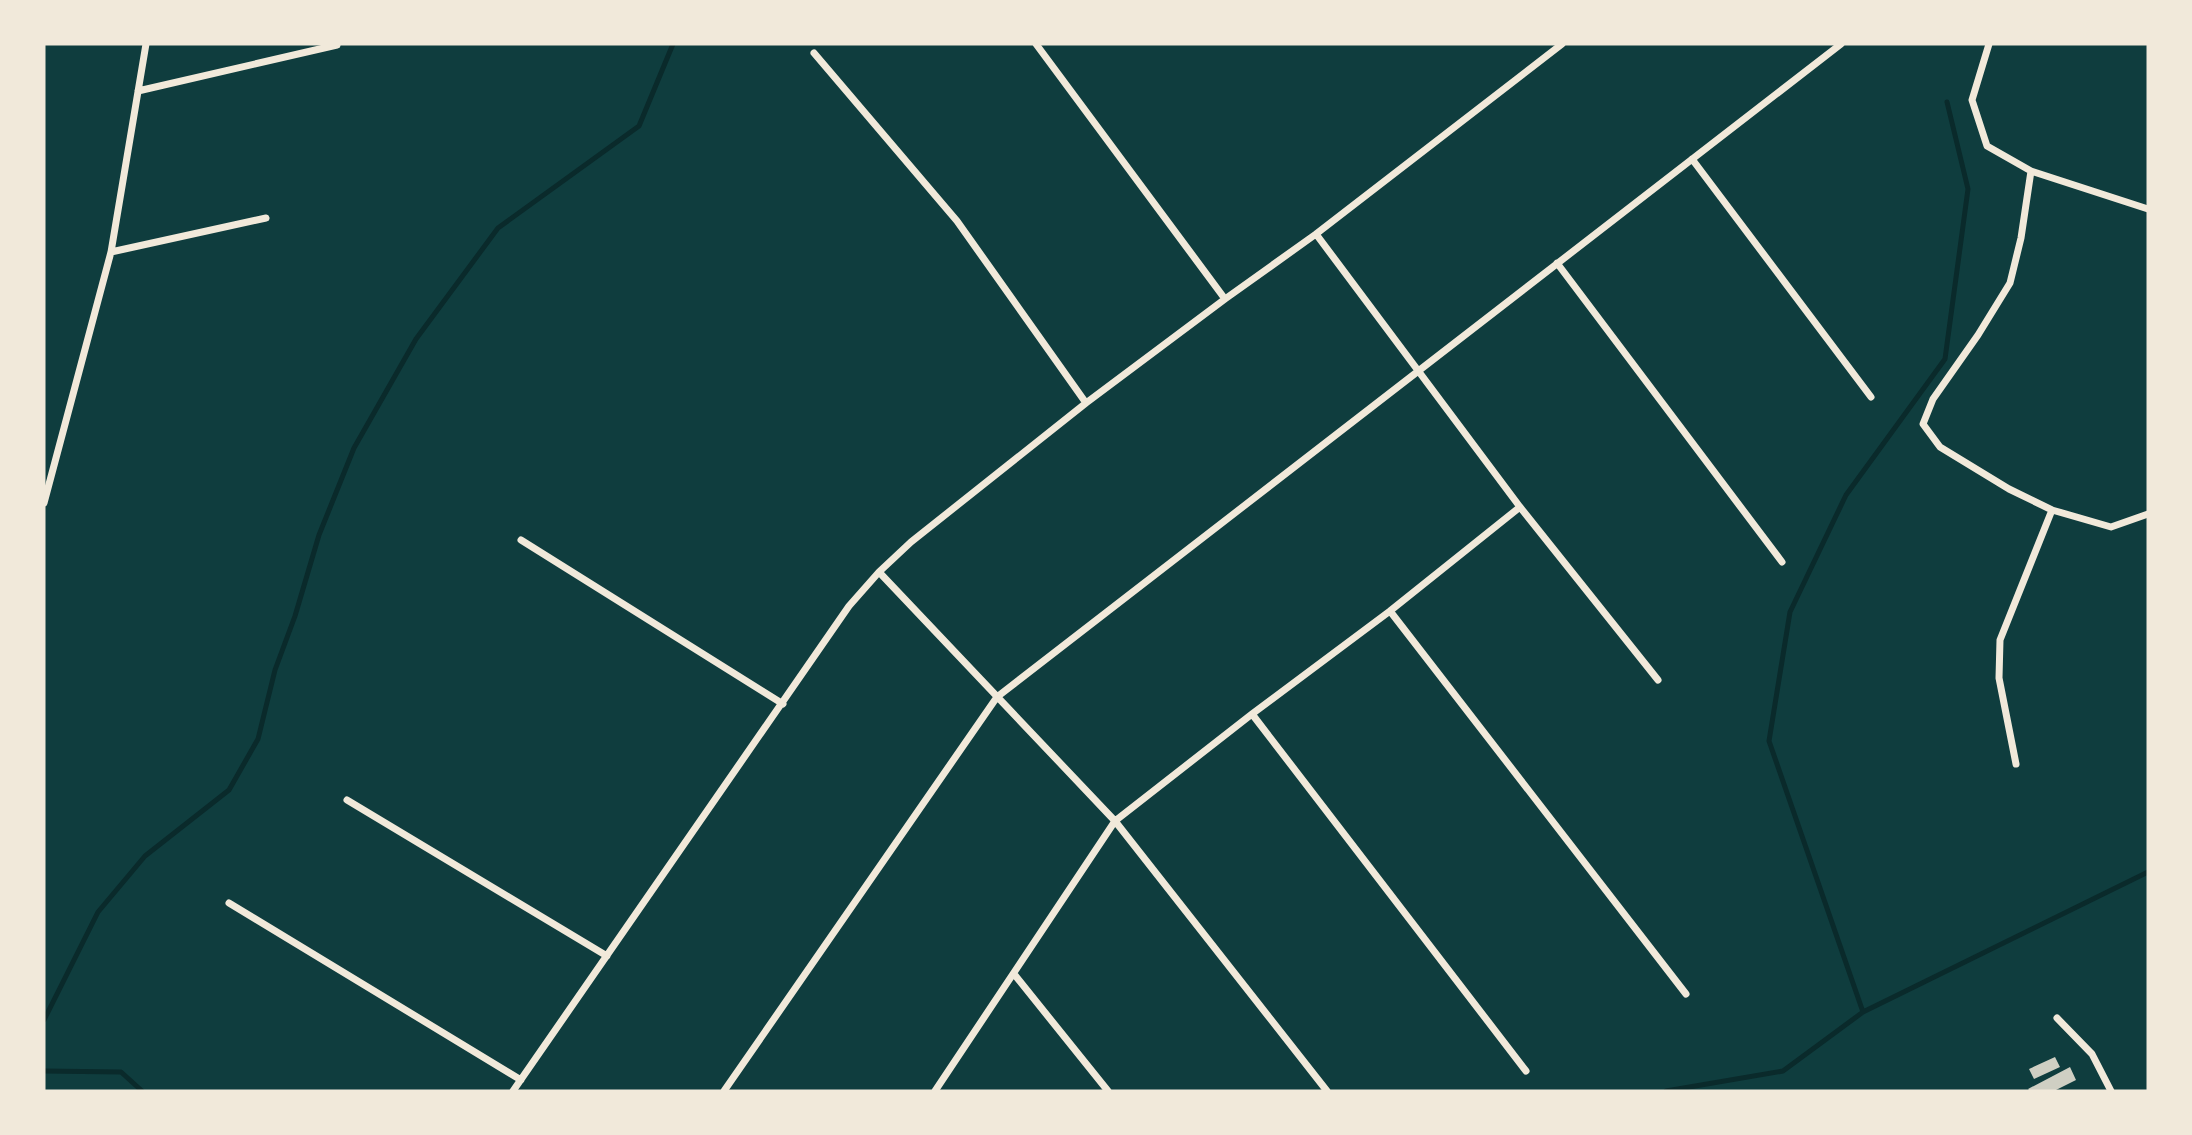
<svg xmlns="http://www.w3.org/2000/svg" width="2192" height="1135" font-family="Quicksand,sans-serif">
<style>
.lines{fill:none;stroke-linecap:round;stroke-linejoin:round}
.stream{stroke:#0a2a2b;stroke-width:5}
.building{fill:#cfcfc3}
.minor{stroke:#f1e9da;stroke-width:7}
</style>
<rect width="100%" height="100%" fill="#0f3d3e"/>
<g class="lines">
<!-- stream -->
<path class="stream" d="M1863,1012L1769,741L1790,612L1846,495L1945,359L1968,189L1947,102
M44,1020L98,912L145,856L229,790L258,739L275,670L295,616L319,535L354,448L416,339L498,228L639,126L673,44
M44,1071L121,1072L142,1091
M1666,1091L1783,1071L1863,1012L2148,872"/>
</g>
<!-- building -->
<path class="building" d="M2055,1057L2060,1067L2034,1079L2029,1069Z
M2070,1067L2076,1080L2054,1091H2030L2028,1089Z"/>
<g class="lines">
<!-- minor -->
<path class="minor" d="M1036,44L1225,299
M1989,44L1972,100L1987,146L2031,171L2148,209
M814,53L957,221L1086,403
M138,91L337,45
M1692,159L1871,397
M2031,171L2021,238L2010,283L1978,335L1933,399L1923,424L1940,447L2009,489L2052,510L2111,527L2148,514
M1316,234L1520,507L1658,680
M111,252L266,218
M1557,263L1782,562
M44,503L111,252L146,44
M521,540L783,704
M879,572L1115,821L1327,1091
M1390,611L1686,994
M1252,714L1526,1071
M2016,764L1999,678L2000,640L2052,510
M347,800L607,956
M229,903L521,1080
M1014,974L1108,1091
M2057,1018L2092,1054L2111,1091
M513,1091L849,606L879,572L911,542L1086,403L1225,299L1316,234L1562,44
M724,1091L997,697L1841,44
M935,1091L1115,821L1252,714L1390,611L1520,507"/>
</g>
<!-- border -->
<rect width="2192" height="1135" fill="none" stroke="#f1e9da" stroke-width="91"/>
</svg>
